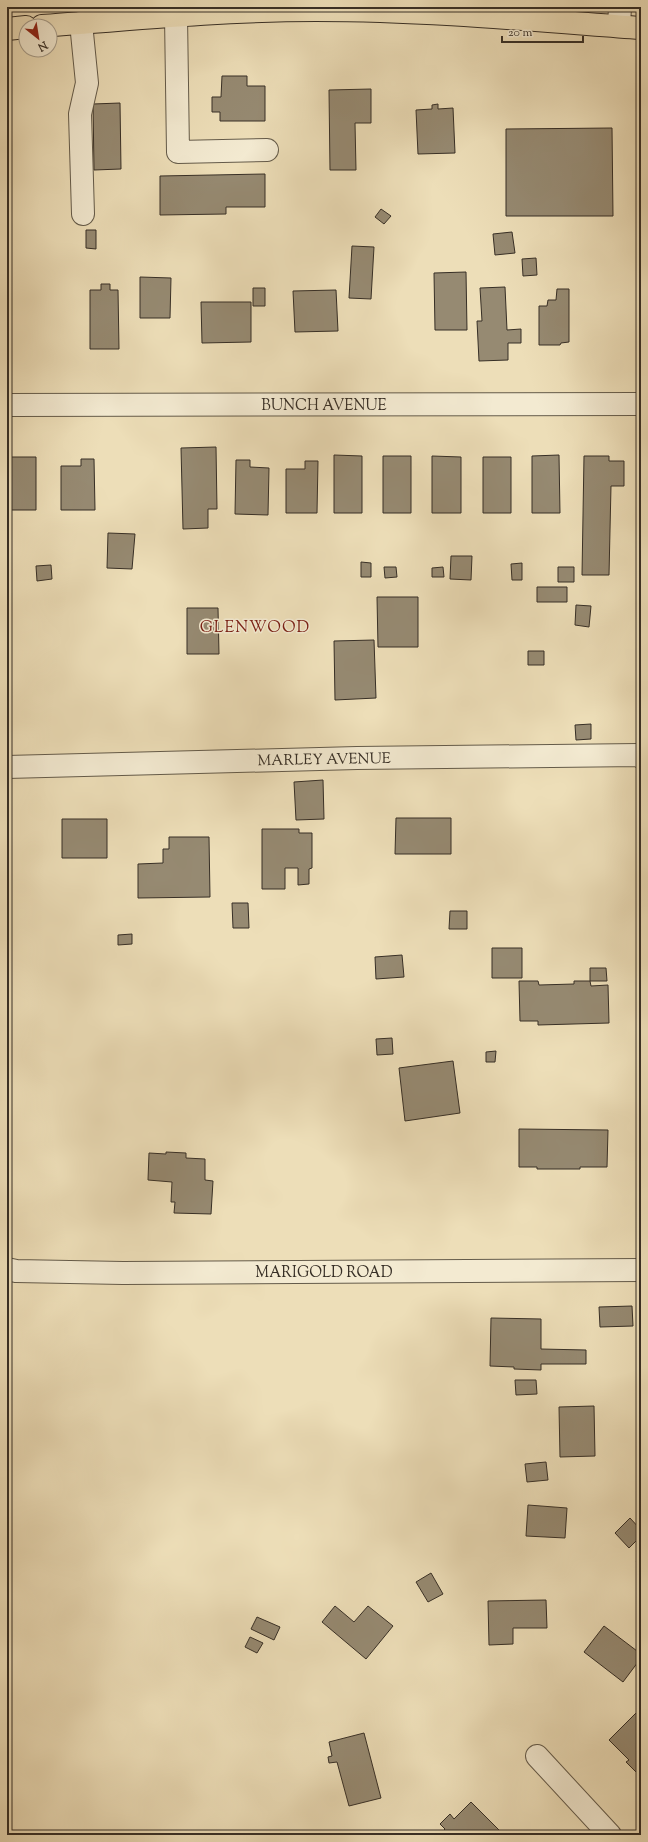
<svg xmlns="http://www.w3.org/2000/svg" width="648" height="1842" font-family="'Sorts Mill Goudy',serif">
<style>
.building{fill:#968a72;stroke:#372f26}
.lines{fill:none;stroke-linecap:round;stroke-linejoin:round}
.minor-casing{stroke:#645b4a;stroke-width:24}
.major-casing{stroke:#372f26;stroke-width:24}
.minor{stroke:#f3ead1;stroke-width:22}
.major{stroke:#eddeb8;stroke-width:22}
.labels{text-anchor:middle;stroke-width:3;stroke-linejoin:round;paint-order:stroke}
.street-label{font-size:15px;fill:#372f26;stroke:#f3ead1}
.neighbourhood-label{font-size:16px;letter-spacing:1px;fill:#7a1f14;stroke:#f3ead1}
</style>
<rect width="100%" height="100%" fill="#eddeb8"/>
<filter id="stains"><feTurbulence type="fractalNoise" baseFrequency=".005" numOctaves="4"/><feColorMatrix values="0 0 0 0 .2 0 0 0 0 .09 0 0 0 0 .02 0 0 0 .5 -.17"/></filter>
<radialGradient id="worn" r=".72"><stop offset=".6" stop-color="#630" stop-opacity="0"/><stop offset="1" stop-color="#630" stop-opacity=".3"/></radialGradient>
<!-- building -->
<path class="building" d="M222,76H247V86H265V121H220V112H212V97H221Z
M371,89V123H355L356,170H330L329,90Z
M120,103L121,169L94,170L93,104Z
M438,104V109L453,108L455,153L418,154L416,110L432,109V105Z
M612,128L613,216H506V129Z
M265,174V207H226V214L160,215V176Z
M381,209L391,216L384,224L375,217Z
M86,230H96V249L86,248Z
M512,232L515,253L495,255L493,234Z
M352,246L374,247L371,299L349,298Z
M536,258L537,275L523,276L522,259Z
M466,272L467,330H435L434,273Z
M140,277L171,278L170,318H140Z
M101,284H110V290H118L119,349H90V290H101Z
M505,287L507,330L521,329V343H508V360L479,361L477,321H482L480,288Z
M253,288H265V306H253Z
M557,289H569V342L561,343L560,345H539V306H547L548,300H556Z
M336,290L338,331L295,332L293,291Z
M201,302H251V342L202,343Z
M216,447L217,509H208V528L183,529L181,448Z
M334,455L362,456V513H334Z
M559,455L560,513H532V456Z
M383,456H411V513H383Z
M432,456L461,457V513H432Z
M584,456H609V461H624V486H611L609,575H582Z
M7,457H36V510H7Z
M483,457H511V513H483Z
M81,459H94L95,510H61V466H81Z
M236,460H250V467L269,468L268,515L235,514Z
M305,461H318L317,513H286V469H305Z
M108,533L135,534L132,569L107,568Z
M451,556H472L471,580L450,579Z
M361,562L371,563V577H361Z
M522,563V580H512L511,564Z
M51,565L52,579L37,581L36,566Z
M384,567H396L397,577L385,578Z
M443,567L444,577H432V568Z
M558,567H574V582H558Z
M537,587H567V602H537Z
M377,597H418V647H378Z
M576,605L591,606L589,627L575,625Z
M187,608H218L219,654H187Z
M374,640L376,698L335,700L334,641Z
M528,651H544V665H528Z
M591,724V739L576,740L575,725Z
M323,780L324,819L296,820L294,782Z
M396,818H451V854H395Z
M62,819H107V858H62Z
M262,829H299V833H312V868L309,869V884L298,885V868H285V889H262Z
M169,837H209L210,897L138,898V864L163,863V849H169Z
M232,903H248L249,928H233Z
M450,911H467V929H449Z
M132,934V944L118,945V935Z
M492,948H522V978H492Z
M402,955L404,977L376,979L375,957Z
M590,968H606L607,981H590Z
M519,981H538L539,985L574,984V981H590L591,986L608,985L609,1023L538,1025V1021H520Z
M392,1038L393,1054L377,1055L376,1039Z
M496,1051L495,1062H486V1052Z
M453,1061L460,1113L405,1121L399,1068Z
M519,1129L608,1130L607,1167H580V1169H537V1167H519Z
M166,1152L186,1153V1158L205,1159V1180L213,1181L211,1214L174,1213L175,1202H171L172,1182L148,1180L149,1153L166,1154Z
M632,1306L633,1326L600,1327L599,1307Z
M491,1318L541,1319V1349L586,1350V1364H541V1370L514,1369V1367L490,1366Z
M515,1380H536L537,1394L516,1395Z
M594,1406L595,1456L560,1457L559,1407Z
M546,1462L548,1480L527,1482L525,1464Z
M528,1505L567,1508L565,1538L526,1536Z
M630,1518L641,1530V1536L629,1548L615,1533Z
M641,1556V1565L636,1562Z
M431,1573L443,1594L428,1602L416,1582Z
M546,1600L547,1628H513V1644L489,1645L488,1601Z
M335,1606L354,1622L368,1606L393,1626L366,1659L322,1622Z
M257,1617L280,1627L274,1640L251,1629Z
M604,1626L641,1654V1658L623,1682L584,1652Z
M250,1637L263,1643L257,1653L245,1647Z
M638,1711L641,1714V1771L638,1774L626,1762L629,1760L609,1740Z
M364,1733L381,1798L349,1806L337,1762L329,1763L328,1757L332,1756L329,1742Z
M471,1802L500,1831L495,1835H439L445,1829L440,1824L450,1814L454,1819Z"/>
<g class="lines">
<defs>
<path id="minor" d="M176,16L178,152L267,150
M81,23L87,83L80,114L83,214
M619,26L620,7
M7,405L641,404
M7,767L357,758L639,755L641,757
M7,1269L16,1271L123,1273L641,1270
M537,1756L610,1835"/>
<path id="major" d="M42,26C133,19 225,10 316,10C425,10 533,20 641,28
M7,29L26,27"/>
</defs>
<!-- minor casing -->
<use href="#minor" class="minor-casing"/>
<!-- major casing -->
<use href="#major" class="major-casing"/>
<!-- minor -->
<use href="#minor" class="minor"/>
<!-- major -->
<use href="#major" class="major"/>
</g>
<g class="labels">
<!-- street labels -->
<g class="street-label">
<text x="324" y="410">BUNCH AVENUE</text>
<text transform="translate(324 759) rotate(-1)" y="5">MARLEY AVENUE</text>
<text x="324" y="1277">MARIGOLD ROAD</text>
</g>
<!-- neighbourhood labels -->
<g class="neighbourhood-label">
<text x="255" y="632">GLENWOOD</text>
</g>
</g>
<!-- margin -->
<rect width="648" height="1842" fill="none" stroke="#eddeb8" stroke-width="24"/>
<rect x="8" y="8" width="632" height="1826" fill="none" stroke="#372f26" stroke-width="2"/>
<rect x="12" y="12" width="624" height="1818" fill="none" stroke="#372f26"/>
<!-- north arrow -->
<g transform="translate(38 38) rotate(150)"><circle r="19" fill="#f3ead1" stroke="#a89f8d"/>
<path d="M0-3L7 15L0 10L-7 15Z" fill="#8f2418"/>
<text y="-6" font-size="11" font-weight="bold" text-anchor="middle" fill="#372f26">N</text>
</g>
<!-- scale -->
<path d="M502 36v6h81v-6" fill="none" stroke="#372f26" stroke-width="2"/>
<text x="508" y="36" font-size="12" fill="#372f26" stroke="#f3ead1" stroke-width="3" paint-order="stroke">20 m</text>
<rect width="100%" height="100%" filter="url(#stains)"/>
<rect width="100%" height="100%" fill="url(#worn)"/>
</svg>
